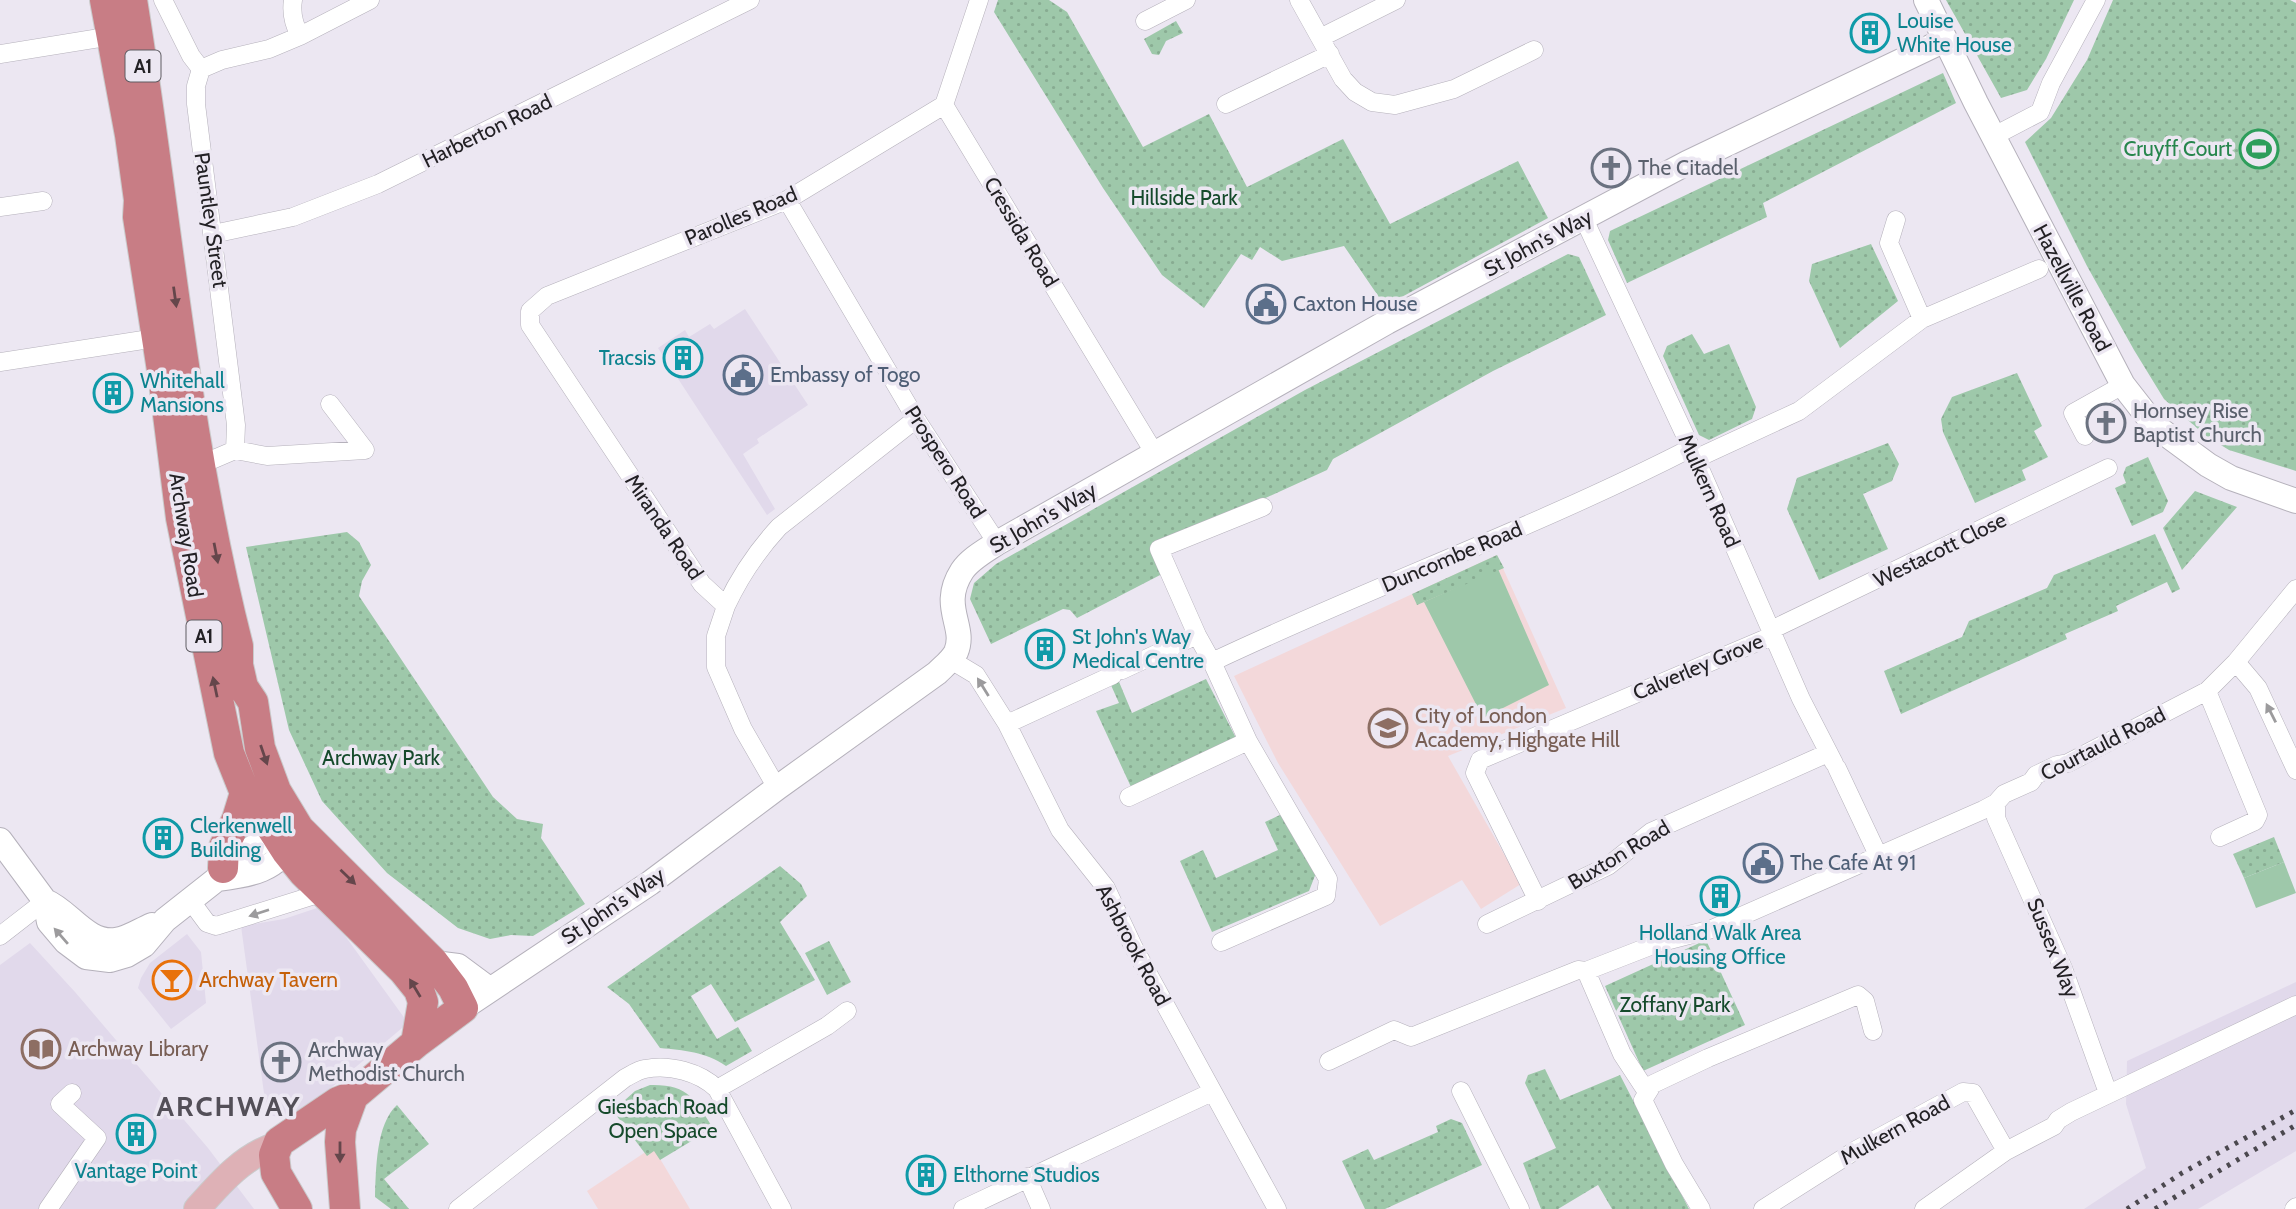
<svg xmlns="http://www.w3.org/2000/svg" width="2296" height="1209" viewBox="0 0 2296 1209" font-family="Cabin,sans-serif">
<defs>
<pattern id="park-dots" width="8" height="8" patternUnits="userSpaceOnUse" patternTransform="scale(1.75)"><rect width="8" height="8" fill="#9ec8aa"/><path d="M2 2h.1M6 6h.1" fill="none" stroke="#88ac92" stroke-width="1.8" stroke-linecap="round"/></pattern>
</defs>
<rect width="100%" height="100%" fill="#ece7f2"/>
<path fill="#e1d9eb" d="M 745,309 L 808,405 L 757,439 L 759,443 L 743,454 L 775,509 L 767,515 L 658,348 L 685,330 L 689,337 L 710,324 L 714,329 Z
M 317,908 L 325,908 L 408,1023 L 294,1119 L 267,1115 L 241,926 L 284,919 Z
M 187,934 L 201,952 L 206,1003 L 171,1029 L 138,988 L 141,978 L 150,963 Z
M 30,943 L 75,992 L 208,1148 L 254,1209 L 0,1209 L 0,965 Z
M 2296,982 L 2296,1151 L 2198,1209 L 2084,1209 L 2146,1168 L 2126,1104 L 2127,1061 Z"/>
<path fill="#f3d8da" d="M 1497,555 L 1566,708 L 1448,756 L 1521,884 L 1481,909 L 1462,880 L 1380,926 L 1278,763 L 1234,676 Z
M 653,1147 L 690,1209 L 598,1209 L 587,1191 Z"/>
<path fill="#9ec8aa" d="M 1498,569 L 1549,685 L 1483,718 L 1424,602 Z
M 2284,862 L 2296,893 L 2256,908 L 2244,878 Z"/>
<path fill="url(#park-dots)" d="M 998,0 L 1049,0 L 1067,12 L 1143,147 L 1209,114 L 1247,187 L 1343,139 L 1390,224 L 1518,161 L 1548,218 L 1385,306 L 1344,246 L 1282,261 L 1260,247 L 1252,260 L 1241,254 L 1204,308 L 1162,275 L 1103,188 L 994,12 Z
M 1946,0 L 2074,0 L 2046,59 L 2027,90 L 2001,98 Z
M 2113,0 L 2290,0 L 2296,3 L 2296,471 L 2229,450 L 2206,436 L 2164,399 L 2134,350 L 2087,266 L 2025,142 L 2051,118 L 2087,60 Z
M 1176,21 L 1183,33 L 1166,41 L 1159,55 L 1152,54 L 1144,39 Z
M 1943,73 L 1956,103 L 1763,203 L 1767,217 L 1627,283 L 1608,240 L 1610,231 Z
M 1871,244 L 1898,301 L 1840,348 L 1809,281 L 1812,264 Z
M 1568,254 L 1579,257 L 1606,315 L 1493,371 L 1333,459 L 1327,470 L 1154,549 L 1164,573 L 1077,618 L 1070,610 L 1063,609 L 991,644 L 970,599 L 974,583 L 996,564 L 1305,390 Z
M 1692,334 L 1704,354 L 1729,344 L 1756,407 L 1752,419 L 1709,440 L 1699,435 L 1663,356 L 1667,346 Z
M 2017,373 L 2042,426 L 2034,431 L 2048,457 L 2022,470 L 2026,480 L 1975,503 L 1943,432 L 1941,419 L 1952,397 Z
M 1888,443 L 1899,464 L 1892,481 L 1863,494 L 1888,549 L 1819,580 L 1787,509 L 1797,478 Z
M 2148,457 L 2168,501 L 2163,512 L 2132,526 L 2115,488 L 2126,483 L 2123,475 L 2126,467 Z
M 2195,491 L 2237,507 L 2182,570 L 2163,528 Z
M 347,532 L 359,542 L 371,565 L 362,581 L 359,596 L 493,797 L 517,819 L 543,824 L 541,838 L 585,904 L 533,936 L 511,935 L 490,939 L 458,928 L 387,873 L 322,801 L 289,730 L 246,547 Z
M 2155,534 L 2180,589 L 2172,593 L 2167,582 L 2116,606 L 2118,611 L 2065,634 L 2067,639 L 1901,714 L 1884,671 L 1962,637 L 1969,621 L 2047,588 L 2054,575 Z
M 1497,555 L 1504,568 L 1417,605 L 1412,594 Z
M 1117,677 L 1132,713 L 1206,679 L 1238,742 L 1131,787 L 1096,711 L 1119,703 L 1110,683 Z
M 1284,813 L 1316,873 L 1309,891 L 1212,932 L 1180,861 L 1203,850 L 1216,878 L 1278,850 L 1265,822 Z
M 2274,837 L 2284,862 L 2244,878 L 2233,854 Z
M 780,866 L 801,884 L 807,896 L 780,922 L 815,980 L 735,1022 L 711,984 L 691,996 L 717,1039 L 738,1027 L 752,1051 L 726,1066 C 706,1052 683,1050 660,1048 L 629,1004 L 607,987 Z
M 1706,940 L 1745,1025 L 1643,1071 L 1605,986 Z
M 829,941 L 851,982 L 827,995 L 805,953 Z
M 1545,1069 L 1560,1100 L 1620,1075 L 1689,1209 L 1612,1209 L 1598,1185 L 1558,1209 L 1541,1209 L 1523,1163 L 1556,1148 L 1525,1083 L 1528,1075 Z
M 650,1085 C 688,1084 695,1099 713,1128 L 660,1160 L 654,1151 L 647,1156 L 613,1111 L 635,1091 Z
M 397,1105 L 429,1144 L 384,1179 L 409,1209 L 391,1209 L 375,1197 C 376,1169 376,1124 397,1105 Z
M 1451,1119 L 1462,1123 L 1482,1165 L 1385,1209 L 1365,1209 L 1342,1161 L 1368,1149 L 1374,1160 L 1438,1132 L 1436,1126 Z"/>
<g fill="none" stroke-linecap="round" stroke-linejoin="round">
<defs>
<path id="street" d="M 163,0 L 191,56 L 201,69 L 196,86 L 196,104 L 236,425 L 235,450
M 979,0 L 944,105 L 1155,454
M 1299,0 L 1343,79 L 1355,92 L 1372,102 L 1395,105 L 1454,89 L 1534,50
M 1145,21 L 1186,0
M 300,36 L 370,0
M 1322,37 L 1396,0
M 0,54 L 112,36
M 201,69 L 222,60 L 269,49 L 300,36 C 294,25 291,12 293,0
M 1226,104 L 1330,54
M 1994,136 L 2040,112 L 2051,83 L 2096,0
M 787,200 L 916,419 L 997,543
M 0,207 L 43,201
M 1584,219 L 1691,448 L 1801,699 L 1834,763
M 1896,220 L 1889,243 L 1922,319
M 213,234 L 293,217 L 378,184 L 750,0
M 0,362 L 156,338
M 2085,436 L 2073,413 L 2123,385
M 1695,459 L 1799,411 L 1922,319 L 2039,269
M 200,460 L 214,459 L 235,450 L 267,456 L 365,450 L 330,404
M 726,606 C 740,576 757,551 779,527 L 916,419
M 1771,630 L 2108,468
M 951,660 L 976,675 L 1007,724 L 1060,830 L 1106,888 L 1133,946 L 1277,1209
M 1212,662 C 1370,587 1535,528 1691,448
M 2236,662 L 2258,688 L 2296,770
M 1122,670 L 1197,635
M 2207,691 L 2258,815 L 2255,821 L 2220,837
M 1007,724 L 1113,675
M 1837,768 L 1878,855
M 777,788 L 743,729 L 716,667 L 716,636 L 726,606 L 702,584 L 530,325 L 530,311 L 547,296 L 787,200 L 944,105
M 1129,797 L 1248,741
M 1996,803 L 1996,818 L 2063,968 L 2108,1093
M 190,900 L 207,923 L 216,926 L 315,895 L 323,890
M 1538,901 L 1475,773 L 1480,760 L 1774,635
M 1487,924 L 1608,866 L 1651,832 L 1828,753
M 0,936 L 45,901
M 1221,942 L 1326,896 L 1328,879 L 1248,741 L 1212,662 L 1197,635 L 1159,549 L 1263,507
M 1586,971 L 1622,1054 L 1647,1092
M 1329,1061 L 1394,1030 L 1411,1037 L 1578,970 L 1586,971 L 1658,943 L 1712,929 L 1983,810 L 1996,803 L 2004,794 L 2031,782 L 2036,775 L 2057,765 L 2068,763 L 2207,691 L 2236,662 L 2296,589
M 717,1089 L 827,1026 L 847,1011
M 1461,1091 L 1520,1209
M 1027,1177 L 1041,1209
M 48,1209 L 97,1138 L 60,1104 L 72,1093
M 458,1209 L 625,1078 C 631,1075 638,1070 645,1069 C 669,1064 700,1072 717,1089 L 782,1209
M 963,1209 L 1212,1092
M 1701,1209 L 1674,1164 L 1643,1100 L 1653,1084 L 1708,1058 L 1858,995 L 1865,1001 L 1873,1031
M 1763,1209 L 1856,1150 L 1963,1092 L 1973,1093 L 2006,1151
M 1924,1209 L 2006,1151 L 2054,1126 L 2058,1120 L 2071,1112 L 2296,1005
M 2294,1209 L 2296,1207"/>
<path id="secondary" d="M 1926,0 L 1976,103 L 2123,385 L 2155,426 L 2208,465 L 2231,478 L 2296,501
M 0,840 L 45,901 L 49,922 L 66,942 L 86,957 L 110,960 L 127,955 L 144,945 L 165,920 L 217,879 L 223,868 L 274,833 L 292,830
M 217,879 C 250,875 278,871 294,838
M 45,901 C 70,911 86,944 116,940 C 129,938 140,930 152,925
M 434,963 L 458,966 L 489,989
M 463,1008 L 650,883 L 777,788 L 937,673 C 944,666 952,660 956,652 C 967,626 939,607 962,571 C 970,559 985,551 997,543 L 1387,322 L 1687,163 L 1945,40"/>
<path id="primary" d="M 197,1209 C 220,1183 243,1156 277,1145"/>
<path id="highway" d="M 105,0 L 130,135 L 139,200 L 138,217 L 164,383 L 181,518 L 229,753 L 245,793 L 257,805 L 287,852 L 303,872 L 403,970 L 419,990 L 423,1002 L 416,1043
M 132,0 C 167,215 184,434 238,646 L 238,665 L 243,687 L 253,702 L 260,748 L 276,791 L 299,829 L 434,963 L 453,988 L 463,1008 L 416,1043 L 353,1096 L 338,1102 L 279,1142 L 274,1155 L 276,1173 L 297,1209
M 223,868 L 224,847 L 237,819 L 245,793
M 345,1209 L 340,1142 L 341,1129 L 353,1096"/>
</defs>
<use href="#street" stroke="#b5b1bb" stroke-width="19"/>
<use href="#secondary" stroke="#b5b1bb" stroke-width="26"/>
<use href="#primary" stroke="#cacacb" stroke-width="28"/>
<use href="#highway" stroke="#cacacb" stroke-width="32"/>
<use href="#street" stroke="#fff" stroke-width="18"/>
<use href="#secondary" stroke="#fff" stroke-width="24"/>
<use href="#primary" stroke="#deb1b6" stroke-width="26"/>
<use href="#highway" stroke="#c87d85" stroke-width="30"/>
<path stroke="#4b484e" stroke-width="5" stroke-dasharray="3.5 7" stroke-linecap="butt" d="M 2127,1209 L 2182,1173 L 2296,1110
M 2155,1209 L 2296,1125"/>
</g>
<defs><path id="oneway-solid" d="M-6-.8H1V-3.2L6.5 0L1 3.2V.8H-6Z" transform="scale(1.75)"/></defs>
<g fill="#65464b">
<use href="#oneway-solid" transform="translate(175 297) rotate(82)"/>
<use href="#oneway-solid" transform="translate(216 553) rotate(79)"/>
<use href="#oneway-solid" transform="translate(215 687) rotate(-102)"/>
<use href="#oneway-solid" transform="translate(264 755) rotate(71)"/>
<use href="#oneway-solid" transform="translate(348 877) rotate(44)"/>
<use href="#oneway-solid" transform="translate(415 988) rotate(-121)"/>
<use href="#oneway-solid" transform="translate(340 1152) rotate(90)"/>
</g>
<g fill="#9c9b9d">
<use href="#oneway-solid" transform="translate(983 687) rotate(-122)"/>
<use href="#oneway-solid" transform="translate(2271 713) rotate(-117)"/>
<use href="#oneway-solid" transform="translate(259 913) rotate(162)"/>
<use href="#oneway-solid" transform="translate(61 936) rotate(-131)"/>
</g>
<defs>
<symbol id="building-ring" viewBox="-11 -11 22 22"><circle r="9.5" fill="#ece7f2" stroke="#0f9aa8" stroke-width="1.5"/><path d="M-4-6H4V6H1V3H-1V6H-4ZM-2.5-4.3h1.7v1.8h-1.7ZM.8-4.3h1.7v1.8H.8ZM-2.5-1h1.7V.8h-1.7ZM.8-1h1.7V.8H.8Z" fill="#0f9aa8"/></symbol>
<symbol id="stadium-ring" viewBox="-11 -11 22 22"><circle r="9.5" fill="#ece7f2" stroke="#2e9e5b" stroke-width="1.5"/><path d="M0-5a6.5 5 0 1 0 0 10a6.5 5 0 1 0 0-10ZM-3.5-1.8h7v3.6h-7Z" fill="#2e9e5b"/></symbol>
<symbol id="church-ring" viewBox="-11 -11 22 22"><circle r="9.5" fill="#ece7f2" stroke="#6b7280" stroke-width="1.5"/><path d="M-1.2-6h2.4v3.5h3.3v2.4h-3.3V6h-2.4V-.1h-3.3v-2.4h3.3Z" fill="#6b7280"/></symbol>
<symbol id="civic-ring" viewBox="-11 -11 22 22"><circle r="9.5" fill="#ece7f2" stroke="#5c6f8a" stroke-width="1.5"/><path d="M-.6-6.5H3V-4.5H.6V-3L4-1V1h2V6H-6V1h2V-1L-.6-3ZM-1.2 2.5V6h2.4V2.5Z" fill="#5c6f8a"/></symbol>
<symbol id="school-ring" viewBox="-11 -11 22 22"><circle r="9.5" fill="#ece7f2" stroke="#8d6e63" stroke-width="1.5"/><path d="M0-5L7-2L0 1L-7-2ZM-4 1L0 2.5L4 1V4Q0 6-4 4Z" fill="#8d6e63"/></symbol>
<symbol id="bar-ring" viewBox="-11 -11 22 22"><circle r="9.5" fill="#ece7f2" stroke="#e8710a" stroke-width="1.5"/><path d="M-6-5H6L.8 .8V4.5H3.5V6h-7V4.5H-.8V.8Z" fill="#e8710a"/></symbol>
<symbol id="library-ring" viewBox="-11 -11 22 22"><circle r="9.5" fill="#ece7f2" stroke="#8d6e63" stroke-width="1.5"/><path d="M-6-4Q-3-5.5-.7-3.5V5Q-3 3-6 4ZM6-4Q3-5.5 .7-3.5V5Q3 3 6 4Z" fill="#8d6e63"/></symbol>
</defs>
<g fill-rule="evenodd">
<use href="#building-ring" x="1848" y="11" width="44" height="44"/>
<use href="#stadium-ring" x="2237" y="127" width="44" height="44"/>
<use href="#church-ring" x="1589" y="146" width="44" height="44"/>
<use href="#civic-ring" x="1244" y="282" width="44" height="44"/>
<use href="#building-ring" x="661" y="336" width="44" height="44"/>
<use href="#civic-ring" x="721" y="353" width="44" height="44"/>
<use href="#building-ring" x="91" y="371" width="44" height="44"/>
<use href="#church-ring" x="2084" y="401" width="44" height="44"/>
<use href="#building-ring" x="1023" y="627" width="44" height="44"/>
<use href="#school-ring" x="1366" y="706" width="44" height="44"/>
<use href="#building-ring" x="141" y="816" width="44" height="44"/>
<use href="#civic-ring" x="1741" y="841" width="44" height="44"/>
<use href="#building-ring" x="1698" y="874" width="44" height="44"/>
<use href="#bar-ring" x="150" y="958" width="44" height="44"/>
<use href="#library-ring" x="19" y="1027" width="44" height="44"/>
<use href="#church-ring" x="259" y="1040" width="44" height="44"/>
<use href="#building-ring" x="114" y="1112" width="44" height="44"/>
<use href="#building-ring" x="904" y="1153" width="44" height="44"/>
</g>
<g text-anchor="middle" stroke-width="7" stroke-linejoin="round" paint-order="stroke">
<g fill="#ece7f2" stroke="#5f5c62" stroke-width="2">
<rect x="125.5" y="50.5" width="35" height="31" rx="5"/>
<rect x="186.5" y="620.5" width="35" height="31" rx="5"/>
</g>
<g font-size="19" font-weight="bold" fill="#232125">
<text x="143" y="73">A1</text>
<text x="204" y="643">A1</text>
</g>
<g font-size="21" fill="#0d838f" stroke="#ece7f2" text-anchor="start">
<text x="1897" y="28">Louise<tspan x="1897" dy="24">White House</tspan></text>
<text x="656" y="365" text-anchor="end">Tracsis</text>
<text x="140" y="388">Whitehall<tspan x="140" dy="24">Mansions</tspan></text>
<text x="1072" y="644">St John's Way<tspan x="1072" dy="24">Medical Centre</tspan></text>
<text x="190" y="833">Clerkenwell<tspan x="190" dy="24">Building</tspan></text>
<text x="1720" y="940" text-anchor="middle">Holland Walk Area<tspan x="1720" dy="24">Housing Office</tspan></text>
<text x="136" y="1178" text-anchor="middle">Vantage Point</text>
<text x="953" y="1182">Elthorne Studios</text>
</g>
<g font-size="21" fill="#232125" stroke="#ece7f2">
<text transform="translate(487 131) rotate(-26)" y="7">Harberton Road</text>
<text transform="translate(741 216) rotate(-23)" y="7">Parolles Road</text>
<text transform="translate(211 220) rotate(82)" y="7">Pauntley Street</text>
<text transform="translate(1021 232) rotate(59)" y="7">Cressida Road</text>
<text transform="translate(1538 243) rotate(-28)" y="7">St John's Way</text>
<text transform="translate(2072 288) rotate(62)" y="7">Hazellville Road</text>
<text transform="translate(945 462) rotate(57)" y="7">Prospero Road</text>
<text transform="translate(1709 491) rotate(66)" y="7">Mulkern Road</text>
<text transform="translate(1043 518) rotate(-30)" y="7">St John's Way</text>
<text transform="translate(664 527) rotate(56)" y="7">Miranda Road</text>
<text transform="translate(186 535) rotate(81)" y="7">Archway Road</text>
<text transform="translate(1940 550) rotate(-26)" y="7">Westacott Close</text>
<text transform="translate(1452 557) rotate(-23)" y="7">Duncombe Road</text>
<text transform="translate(1698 667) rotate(-23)" y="7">Calverley Grove</text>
<text transform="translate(2103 744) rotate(-27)" y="7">Courtauld Road</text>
<text transform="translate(1619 855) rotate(-31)" y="7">Buxton Road</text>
<text transform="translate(613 906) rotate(-34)" y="7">St John's Way</text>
<text transform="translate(1133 945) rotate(62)" y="7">Ashbrook Road</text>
<text transform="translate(2053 948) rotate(68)" y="7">Sussex Way</text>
<text transform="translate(1895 1130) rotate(-29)" y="7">Mulkern Road</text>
</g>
<g font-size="21" fill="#27864d" stroke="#ece7f2" text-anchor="end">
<text x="2232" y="156">Cruyff Court</text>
</g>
<g font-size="21" fill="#5b616d" stroke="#ece7f2" text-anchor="start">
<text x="1638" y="175">The Citadel</text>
<text x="2133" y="418">Hornsey Rise<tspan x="2133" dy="24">Baptist Church</tspan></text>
<text x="308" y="1057">Archway<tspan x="308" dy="24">Methodist Church</tspan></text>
</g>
<g font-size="21" fill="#154a2b" stroke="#ece7f2">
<text x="1184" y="205">Hillside Park</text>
<text x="381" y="765">Archway Park</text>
<text x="1675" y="1012">Zoffany Park</text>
<text x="663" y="1114">Giesbach Road<tspan x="663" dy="24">Open Space</tspan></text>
</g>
<g font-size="21" fill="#4e5e75" stroke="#ece7f2" text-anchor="start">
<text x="1293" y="311">Caxton House</text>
<text x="770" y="382">Embassy of Togo</text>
<text x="1790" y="870">The Cafe At 91</text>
</g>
<g font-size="21" fill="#785e54" stroke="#ece7f2" text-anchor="start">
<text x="1415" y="723">City of London<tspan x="1415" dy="24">Academy, Highgate Hill</tspan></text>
<text x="68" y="1056">Archway Library</text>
</g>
<g font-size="21" fill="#c56008" stroke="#ece7f2" text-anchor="start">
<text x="199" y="987">Archway Tavern</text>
</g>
<g font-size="28" font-weight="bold" letter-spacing="2" fill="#534f58" stroke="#ece7f2">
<text x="229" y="1116">ARCHWAY</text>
</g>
</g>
</svg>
